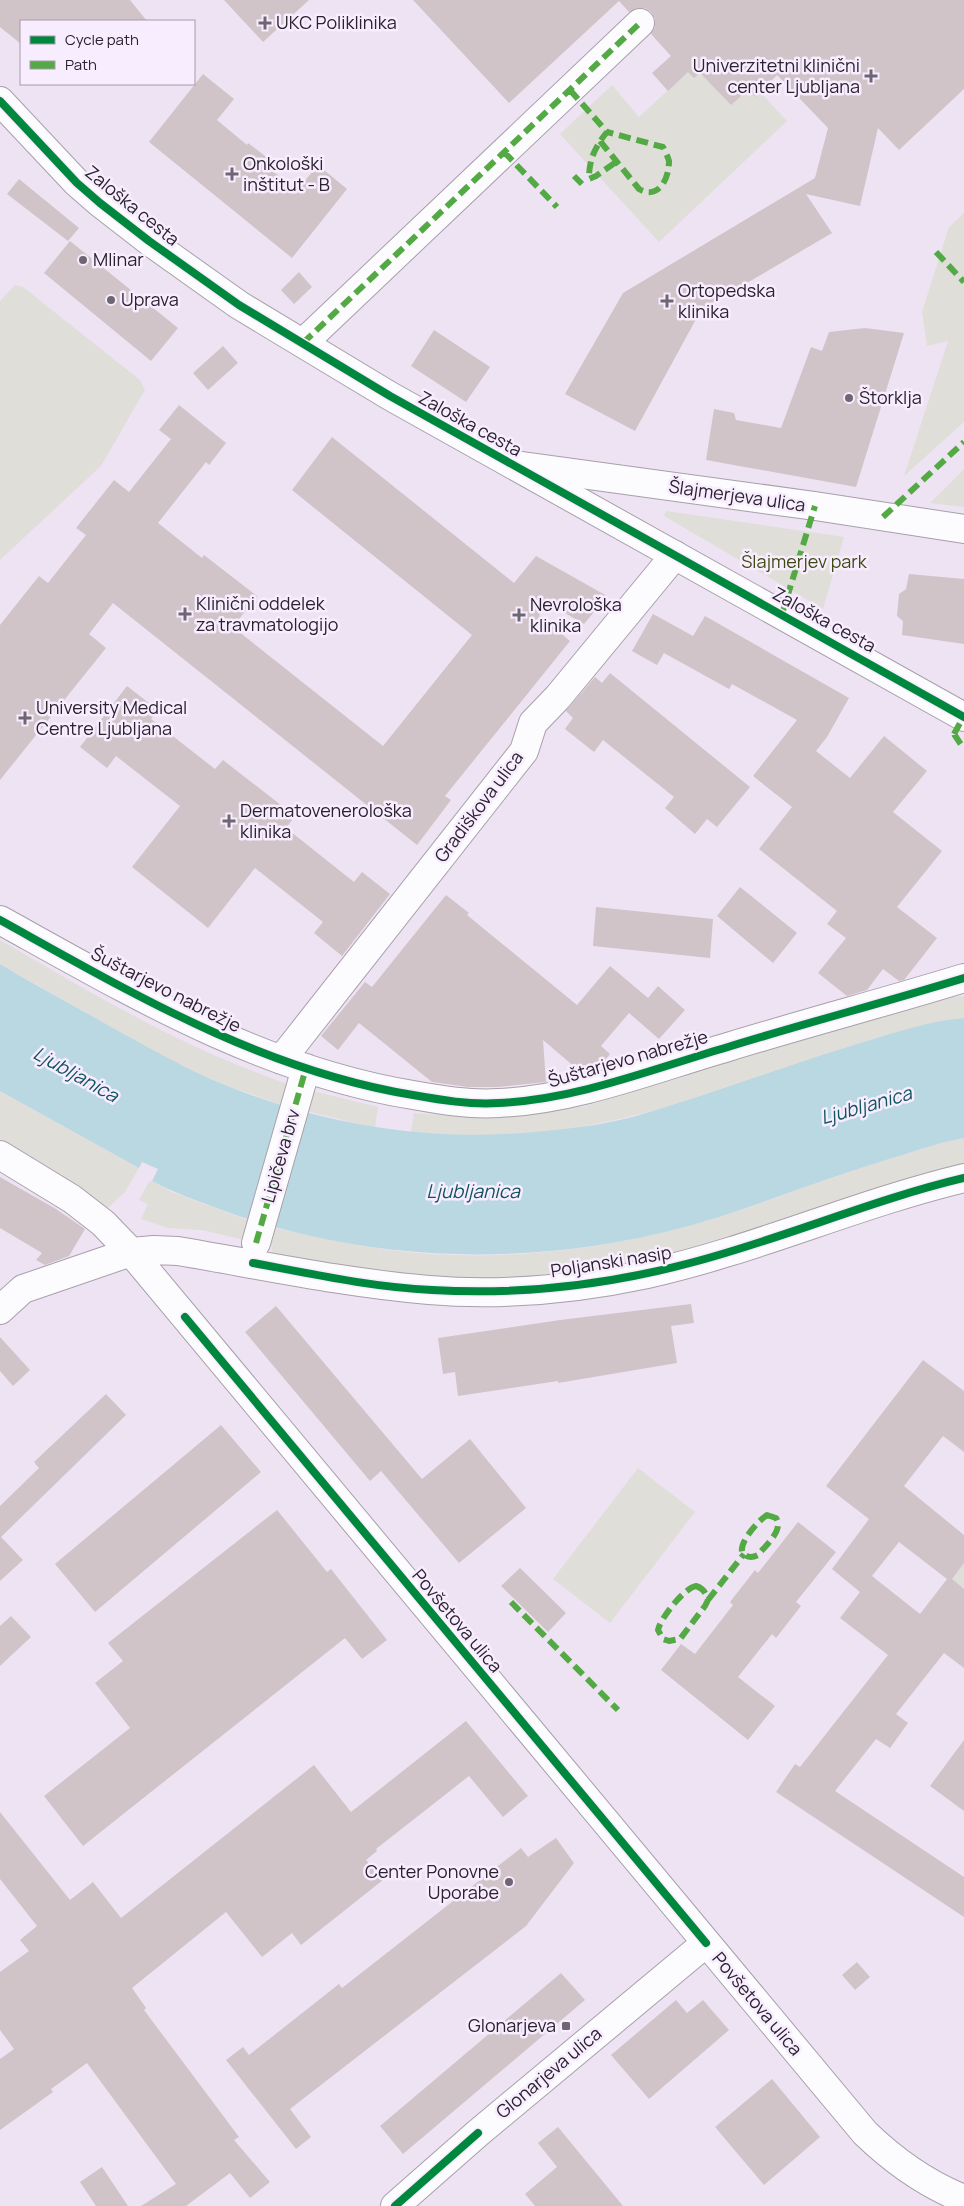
<svg xmlns="http://www.w3.org/2000/svg" width="964" height="2206" viewBox="0 0 964 2206" font-family="Manrope,sans-serif">
<rect width="100%" height="100%" fill="#eee3f3"/>
<path fill="#dfded9" d="M 688,72 L 700,73 L 731,105 L 748,90 L 754,97 L 760,92 L 787,121 L 659,242 L 560,134 L 612,85 L 639,117 Z
M 964,213 L 964,422 L 904,476 L 948,341 L 927,346 L 922,312 L 949,227 Z
M 15,285 L 23,287 L 140,380 L 145,390 L 101,466 L 0,560 L 0,301 Z
M 964,469 L 964,507 L 930,503 Z
M 666,511 L 844,537 L 823,609 L 664,516 Z
M 0,940 C 57,973 114,1007 173,1036 C 213,1056 254,1072 296,1087 L 288,1107 L 225,1085 L 165,1058 L 0,964 Z
M 964,996 L 964,1018 C 936,1020 910,1029 883,1036 C 824,1053 768,1075 710,1094 C 615,1124 511,1147 411,1132 L 414,1113 L 466,1117 L 517,1116 L 586,1106 L 828,1030 L 942,998 Z
M 304,1089 L 378,1107 L 375,1128 L 299,1109 Z
M 0,1091 L 139,1168 L 125,1192 L 108,1208 L 64,1177 L 0,1139 Z
M 964,1138 L 964,1164 C 818,1206 681,1268 526,1277 C 491,1280 453,1280 417,1277 C 368,1273 319,1262 271,1255 L 272,1247 L 261,1244 L 267,1226 C 327,1240 388,1253 450,1255 C 539,1258 634,1244 719,1217 C 779,1198 838,1174 898,1156 C 920,1149 942,1142 964,1138 Z
M 152,1181 L 172,1192 L 256,1223 L 252,1242 L 202,1230 L 168,1228 L 141,1219 L 148,1204 L 139,1200 L 149,1182 Z
M 638,1468 L 695,1512 L 610,1623 L 553,1579 Z
M 964,1563 L 964,1589 L 953,1581 L 950,1581 Z"/>
<path fill="#bad8e2" d="M 0,964 C 40,988 80,1009 120,1032 C 155,1051 188,1070 225,1085 C 327,1126 436,1143 545,1131 C 576,1128 607,1124 636,1116 C 712,1094 785,1066 860,1043 C 894,1033 928,1021 964,1018 L 964,1138 C 942,1142 921,1149 899,1156 C 838,1174 780,1197 719,1217 C 558,1268 381,1268 222,1210 C 198,1201 174,1193 152,1181 L 158,1169 L 142,1162 L 139,1168 L 0,1091 Z"/>
<path fill="#d0c4c8" fill-rule="evenodd" d="M 0,0 L 130,0 L 147,21 L 21,21 L 21,44 L 0,27 Z
M 224,0 L 309,0 L 263,42 Z
M 413,0 L 964,0 L 964,89 L 899,150 L 878,128 L 860,206 L 806,194 L 832,233 L 701,310 L 635,431 L 565,394 L 623,293 L 815,178 L 828,128 L 777,75 L 755,97 L 748,90 L 731,105 L 700,73 L 694,78 L 688,72 L 668,91 L 652,73 L 671,56 L 651,34 L 655,27 L 655,19 L 651,12 L 645,8 L 637,8 L 629,12 L 619,1 L 509,103 Z
M 203,74 L 234,99 L 217,120 L 247,145 L 248,143 L 269,159 L 265,165 L 297,190 L 318,165 L 347,189 L 292,258 L 149,142 Z
M 19,179 L 79,228 L 68,241 L 7,194 Z
M 70,241 L 178,328 L 151,361 L 44,273 Z
M 299,272 L 312,287 L 294,304 L 281,290 Z
M 865,328 L 904,333 L 856,487 L 706,460 L 714,409 L 734,413 L 736,420 L 781,428 L 811,347 L 822,351 L 829,332 Z
M 434,330 L 490,367 L 466,402 L 411,366 Z
M 223,346 L 238,363 L 208,390 L 193,373 Z
M 179,405 L 226,443 L 209,465 L 206,462 L 158,523 L 202,558 L 204,555 L 257,596 L 233,627 L 383,746 L 472,635 L 292,490 L 332,437 L 514,583 L 536,556 L 607,596 L 584,624 L 548,603 L 539,615 L 570,641 L 445,796 L 451,800 L 417,845 L 113,603 L 89,634 L 106,648 L 0,780 L 0,625 L 39,576 L 48,583 L 86,535 L 76,528 L 114,480 L 129,492 L 171,439 L 159,430 Z
M 909,574 L 964,579 L 964,644 L 902,635 L 903,621 L 897,616 L 899,594 L 906,589 Z
M 653,614 L 693,636 L 705,616 L 849,698 L 827,737 L 816,751 L 850,778 L 884,736 L 927,771 L 893,812 L 942,851 L 897,907 L 937,938 L 904,980 L 899,981 L 883,969 L 867,990 L 847,996 L 818,973 L 846,938 L 827,924 L 837,911 L 759,849 L 792,807 L 753,776 L 797,720 L 732,684 L 729,689 L 664,653 L 657,665 L 632,651 Z
M 610,673 L 750,787 L 717,827 L 707,819 L 695,834 L 665,808 L 674,797 L 603,740 L 594,752 L 565,729 L 573,718 L 566,711 L 595,677 L 602,683 Z
M 127,686 L 158,710 L 151,719 L 215,769 L 223,760 L 295,816 L 286,828 L 354,882 L 362,872 L 390,894 L 342,956 L 314,933 L 323,922 L 255,868 L 208,928 L 132,867 L 180,806 L 116,756 L 107,768 L 80,747 Z
M 740,887 L 797,933 L 773,963 L 717,916 Z
M 446,895 L 469,913 L 467,915 L 577,1005 L 610,966 L 648,998 L 658,986 L 685,1010 L 659,1039 L 629,1013 L 601,1046 L 610,1054 L 597,1070 L 583,1074 L 543,1040 L 546,1082 L 498,1087 L 468,1087 L 432,1082 L 359,1023 L 338,1050 L 321,1036 L 365,982 L 372,987 Z
M 596,907 L 713,919 L 710,958 L 593,946 Z
M 0,1177 L 56,1209 L 85,1229 L 69,1256 L 45,1265 L 36,1260 L 42,1253 L 0,1228 Z
M 691,1304 L 694,1323 L 671,1326 L 677,1363 L 558,1383 L 558,1381 L 458,1396 L 455,1372 L 443,1374 L 438,1338 L 560,1320 Z
M 276,1306 L 422,1479 L 470,1439 L 526,1508 L 459,1563 L 381,1471 L 370,1481 L 245,1332 Z
M 0,1337 L 30,1370 L 13,1386 L 0,1371 Z
M 923,1360 L 964,1391 L 964,1452 L 943,1436 L 904,1486 L 964,1535 L 964,1563 L 952,1579 L 964,1589 L 964,1668 L 944,1653 L 896,1714 L 908,1723 L 890,1748 L 876,1739 L 835,1791 L 964,1877 L 964,1917 L 776,1792 L 795,1764 L 800,1767 L 888,1655 L 840,1618 L 860,1592 L 832,1569 L 869,1519 L 826,1486 ZM 899,1542 L 947,1579 L 920,1614 L 872,1576 Z
M 106,1394 L 126,1415 L 1,1537 L 23,1560 L 0,1581 L 0,1506 L 39,1468 L 34,1462 Z
M 221,1425 L 261,1472 L 95,1612 L 55,1564 Z
M 277,1510 L 327,1572 L 331,1569 L 387,1640 L 362,1659 L 345,1638 L 83,1846 L 44,1796 L 130,1728 L 95,1683 L 123,1661 L 108,1643 Z
M 798,1522 L 836,1552 L 796,1602 L 801,1606 L 776,1638 L 772,1634 L 738,1677 L 775,1706 L 748,1740 L 661,1670 L 681,1644 L 695,1654 L 733,1605 L 730,1602 L 755,1570 L 758,1573 Z
M 520,1568 L 566,1613 L 548,1632 L 501,1586 Z
M 11,1616 L 31,1637 L 0,1666 L 0,1626 Z
M 466,1721 L 528,1796 L 517,1805 L 503,1817 L 469,1776 L 376,1849 L 377,1851 L 366,1860 L 383,1880 L 301,1945 L 292,1933 L 262,1957 L 226,1912 L 132,1988 L 146,2008 L 144,2010 L 239,2137 L 234,2140 L 270,2182 L 250,2198 L 230,2173 L 186,2206 L 141,2206 L 176,2184 L 87,2063 L 51,2089 L 53,2092 L 0,2130 L 0,2059 L 14,2049 L 0,2030 L 0,1972 L 29,1951 L 20,1940 L 37,1926 L 0,1879 L 0,1812 L 70,1900 L 93,1882 L 121,1918 L 314,1765 L 351,1812 Z
M 964,1740 L 964,1811 L 930,1786 Z
M 556,1838 L 574,1863 L 526,1926 L 290,2109 L 311,2137 L 296,2149 L 226,2060 L 243,2047 L 249,2055 L 339,1984 L 342,1988 L 521,1848 L 528,1857 Z
M 857,1962 L 870,1977 L 855,1990 L 842,1975 Z
M 561,1973 L 585,2000 L 403,2154 L 380,2126 Z
M 676,2000 L 687,2013 L 703,2000 L 729,2030 L 649,2099 L 611,2055 Z
M 772,2079 L 820,2137 L 764,2185 L 715,2127 Z
M 558,2127 L 623,2206 L 535,2206 L 525,2194 L 557,2167 L 538,2143 Z
M 102,2167 L 128,2206 L 96,2206 L 80,2182 Z"/>
<g fill="none" stroke-linecap="round" stroke-linejoin="round">
<defs>
<path id="minor" d="M 303,343 L 640,23
M 515,465 L 815,506 L 964,529
M 0,920 C 132,993 261,1070 413,1095 C 441,1100 470,1105 499,1103 C 579,1099 652,1069 728,1047 C 806,1023 886,1002 964,978
M 281,1060 L 524,751 L 533,723 L 558,697 L 675,555
M 0,1155 L 72,1199 L 103,1223 L 131,1252 L 865,2133 C 895,2162 926,2184 964,2199
M 256,1243 L 306,1068
M 0,1310 L 23,1289 L 131,1252 L 154,1250 L 178,1251 C 261,1265 345,1283 429,1290 C 501,1296 577,1289 647,1274 C 755,1250 856,1204 964,1178
M 395,2206 L 478,2133 L 706,1943"/>
<path id="major" d="M 0,101 L 77,183 L 100,203 L 149,241 L 239,305 L 390,396 L 964,717"/>
</defs>
<use href="#minor" stroke="#a89fac" stroke-width="30"/>
<use href="#major" stroke="#a89fac" stroke-width="30"/>
<use href="#minor" stroke="#fcfbfd" stroke-width="28"/>
<use href="#major" stroke="#fcfbfd" stroke-width="28"/>
<path stroke="#53aa44" stroke-width="6" stroke-dasharray="12 6" stroke-linecap="butt" d="M 570,90 L 607,132 C 595,147 589,159 589,179 L 596,176 L 616,162
M 600,141 L 639,189 C 658,200 669,180 669,161 C 668,157 665,151 663,147 L 607,132
M 504,152 L 557,207
M 574,176 L 582,184
M 936,252 L 964,282
M 303,343 L 640,23
M 883,517 L 964,442
M 782,614 L 815,506
M 954,734 L 964,716
M 954,734 L 964,749
M 256,1243 L 306,1068
M 767,1515 L 776,1518 C 784,1530 766,1545 758,1555 C 752,1558 747,1558 742,1552 C 740,1541 758,1521 767,1515 Z
M 696,1586 C 703,1588 706,1593 708,1600 L 705,1606 L 680,1639 L 669,1641 L 663,1639 L 658,1630 C 660,1619 684,1588 696,1586 Z
M 708,1600 L 744,1554
M 511,1602 L 618,1710"/>
<defs>
<path id="cycleway" d="M 0,101 L 77,183 L 100,203 L 149,241 L 239,305 L 390,396 L 964,717
M 0,920 C 132,993 261,1070 413,1095 C 441,1100 470,1105 499,1103 C 579,1099 652,1069 728,1047 C 806,1023 886,1002 964,978
M 253,1263 C 312,1274 371,1287 432,1290 C 518,1295 607,1285 690,1263 C 783,1239 871,1200 964,1178
M 185,1317 L 706,1943
M 395,2206 L 478,2133"/>
</defs>
<use href="#cycleway" stroke="#f8ecff" stroke-width="11"/>
<use href="#cycleway" stroke="#00873e" stroke-width="8"/>
</g>
<g fill="#6f6673" stroke="#f8ecff" stroke-width="2">
<path d="M262.5 15.5h5v5h5v5h-5v5h-5v-5h-5v-5h5z"/>
<path d="M868.5 68.5h5v5h5v5h-5v5h-5v-5h-5v-5h5z"/>
<path d="M229.5 166.5h5v5h5v5h-5v5h-5v-5h-5v-5h5z"/>
<circle cx="83" cy="260" r="5"/>
<circle cx="111" cy="300" r="5"/>
<path d="M664.5 293.5h5v5h5v5h-5v5h-5v-5h-5v-5h5z"/>
<circle cx="849" cy="398" r="5"/>
<path d="M182.5 606.5h5v5h5v5h-5v5h-5v-5h-5v-5h5z"/>
<path d="M516.5 607.5h5v5h5v5h-5v5h-5v-5h-5v-5h5z"/>
<path d="M22.5 710.5h5v5h5v5h-5v5h-5v-5h-5v-5h5z"/>
<path d="M226.5 813.5h5v5h5v5h-5v5h-5v-5h-5v-5h5z"/>
<circle cx="509" cy="1882" r="5"/>
<rect x="561" y="2021" width="10" height="10" rx="2.5"/>
</g>
<g text-anchor="middle" stroke-width="5" stroke-linejoin="round" paint-order="stroke">
<g font-size="18" fill="#2a232e" stroke="#f8ecff" text-anchor="start">
<text x="276" y="29">UKC Poliklinika</text>
<text x="860" y="72" text-anchor="end">Univerzitetni klinični<tspan x="860" dy="21">center Ljubljana</tspan></text>
<text x="243" y="170">Onkološki<tspan x="243" dy="21">inštitut - B</tspan></text>
<text x="93" y="266">Mlinar</text>
<text x="678" y="297">Ortopedska<tspan x="678" dy="21">klinika</tspan></text>
<text x="121" y="306">Uprava</text>
<text x="859" y="404">Štorklja</text>
<text x="196" y="610">Klinični oddelek<tspan x="196" dy="21">za travmatologijo</tspan></text>
<text x="530" y="611">Nevrološka<tspan x="530" dy="21">klinika</tspan></text>
<text x="36" y="714">University Medical<tspan x="36" dy="21">Centre Ljubljana</tspan></text>
<text x="240" y="817">Dermatovenerološka<tspan x="240" dy="21">klinika</tspan></text>
<text x="499" y="1878" text-anchor="end">Center Ponovne<tspan x="499" dy="21">Uporabe</tspan></text>
<text x="556" y="2032" text-anchor="end">Glonarjeva</text>
</g>
<g font-size="18" fill="#2a232e" stroke="#f8ecff">
<text transform="translate(132 206) rotate(39)" y="6">Zaloška cesta</text>
<text transform="translate(470 424) rotate(29)" y="6">Zaloška cesta</text>
<text transform="translate(737 496) rotate(8)" y="6">Šlajmerjeva ulica</text>
<text transform="translate(824 620) rotate(29)" y="6">Zaloška cesta</text>
<text transform="translate(479 807) rotate(-53)" y="6">Gradiškova ulica</text>
<text transform="translate(166 990) rotate(27)" y="6">Šuštarjevo nabrežje</text>
<text transform="translate(628 1059) rotate(-16)" y="6">Šuštarjevo nabrežje</text>
<text transform="translate(281 1156) rotate(-74)" y="6">Lipičeva brv</text>
<text transform="translate(611 1262) rotate(-9)" y="6">Poljanski nasip</text>
<text transform="translate(457 1621) rotate(50)" y="6">Povšetova ulica</text>
<text transform="translate(757 2004) rotate(50)" y="6">Povšetova ulica</text>
<text transform="translate(549 2073) rotate(-40)" y="6">Glonarjeva ulica</text>
</g>
<g font-size="18" fill="#3d4b12" stroke="#f8ecff">
<text x="804" y="568">Šlajmerjev park</text>
</g>
<g font-size="19" font-style="italic" fill="#0f545c" stroke="#f8ecff">
<text transform="translate(76 1074) rotate(29)" y="7">Ljubljanica</text>
<text transform="translate(866 1105) rotate(-16)" y="7">Ljubljanica</text>
<text x="473" y="1198">Ljubljanica</text>
</g>
</g>
<rect x="20" y="20" width="175" height="65" fill="#f8ecff" stroke="#a69cab"/>
<rect x="30" y="36" width="25" height="8" fill="#00873e" stroke="#a69cab"/>
<text x="65" y="45" font-size="15" fill="#2a232e">Cycle path</text>
<rect x="30" y="61" width="25" height="8" fill="#53aa44" stroke="#a69cab"/>
<text x="65" y="70" font-size="15" fill="#2a232e">Path</text>
</svg>
